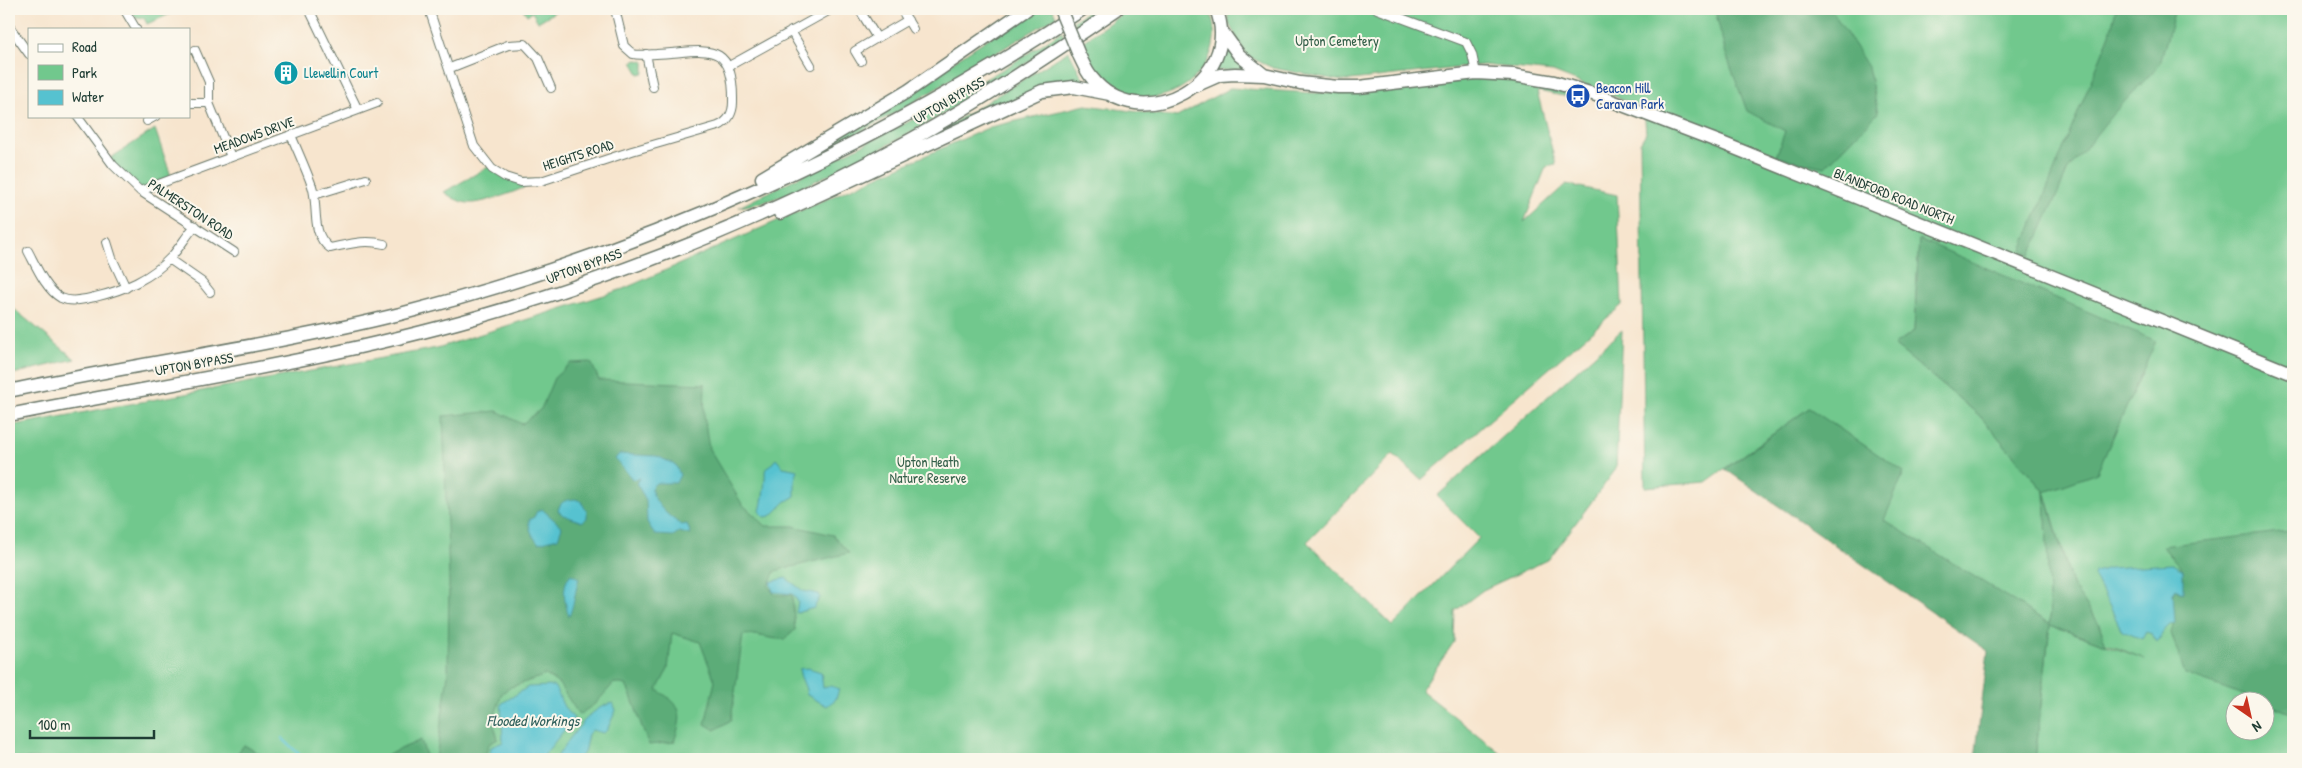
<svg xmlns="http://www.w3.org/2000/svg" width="2302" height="768" viewBox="0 0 2302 768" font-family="'Patrick Hand',sans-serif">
<rect width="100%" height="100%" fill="#fbf7ec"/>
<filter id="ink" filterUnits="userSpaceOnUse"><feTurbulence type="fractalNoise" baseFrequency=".02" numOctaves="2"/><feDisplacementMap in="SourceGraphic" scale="10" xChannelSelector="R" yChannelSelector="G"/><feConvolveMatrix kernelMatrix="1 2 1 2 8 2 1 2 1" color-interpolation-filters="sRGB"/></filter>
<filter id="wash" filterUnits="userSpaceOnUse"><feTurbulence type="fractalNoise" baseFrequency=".0096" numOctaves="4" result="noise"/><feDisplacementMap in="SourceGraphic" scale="20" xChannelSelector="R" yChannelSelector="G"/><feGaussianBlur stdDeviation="1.12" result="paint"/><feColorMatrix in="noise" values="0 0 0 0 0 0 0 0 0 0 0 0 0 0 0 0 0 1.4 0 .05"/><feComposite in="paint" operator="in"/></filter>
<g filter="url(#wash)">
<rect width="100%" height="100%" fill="#f7e5ce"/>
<path fill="#71c88d" stroke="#488260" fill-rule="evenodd" d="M 131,9 L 176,9 L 177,11 L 147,24 L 144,18 L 135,17 Z
M 523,9 L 555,9 L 556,11 L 538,22 L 532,12 L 527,15 Z
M 1033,9 L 1053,9 L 1056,17 L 899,111 L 813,157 L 812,154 Z
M 1091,9 L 1108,9 L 1078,30 L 1073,21 Z
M 1129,9 L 1209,9 C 1238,77 1140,132 1096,73 C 1090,64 1086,52 1082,42 Z
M 1227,9 L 2293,9 L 2293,759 L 2035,759 L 2050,625 L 1883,520 L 1809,408 L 1706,482 L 1645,487 L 1640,143 L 1646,133 L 1644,108 L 1553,72 L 1483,65 L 1342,81 L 1273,68 L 1247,56 L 1229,24 ZM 1919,239 L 2045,492 L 1979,415 L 1894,345 L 1914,331 ZM 2046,494 L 2072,585 L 2099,624 L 2105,643 L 2145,659 L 2050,625 ZM 2234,700 L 2264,700 L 2264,730 L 2234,730 Z
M 1062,31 L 1065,39 C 988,88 911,136 828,175 C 798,189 772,203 739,207 L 922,115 L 1010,65 Z
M 1224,45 L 1245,66 L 1244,69 L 1215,71 Z
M 1069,51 L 1084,81 L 1082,83 L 1065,81 L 1055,83 L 897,153 L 956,121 Z
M 637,60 L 644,61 L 644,73 L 639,74 L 632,62 Z
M 1474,76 L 1551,85 L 1571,94 L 1569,97 L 1537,91 L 1556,165 L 1546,167 L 1524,222 L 1566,184 L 1617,195 L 1622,305 L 1421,480 L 1393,454 L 1307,542 L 1393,626 L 1479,538 L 1437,496 L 1622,330 L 1616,469 L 1549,559 L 1483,590 L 1455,611 L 1454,642 L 1421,690 L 1508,759 L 9,759 L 9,426 L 437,348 L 623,289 L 990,127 L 1086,105 L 1177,117 L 1230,88 L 1314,93 L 1413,89 L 1412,82 Z
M 155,129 L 172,179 L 140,191 L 109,159 Z
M 490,166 L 505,177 L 538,181 C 521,190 492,201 473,203 C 462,204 452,198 444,192 Z
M 9,305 L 75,359 L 9,375 Z"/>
<path fill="#5cac78" stroke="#3e7456" d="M 1719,9 L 1831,9 L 1868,67 L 1878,113 L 1825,167 L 1776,157 L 1785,131 L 1747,111 L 1726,54 L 1716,14 Z
M 2116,9 L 2175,9 L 2160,64 L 2111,116 L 2068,170 L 2030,256 L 2022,250 L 2110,34 Z
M 1919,239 L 2156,341 L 2097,473 L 2045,492 L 2072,585 L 2099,624 L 2106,645 L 2050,625 L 2035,759 L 1975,759 L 1988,651 L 1725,469 L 1809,408 L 1904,472 L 1884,520 L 2050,624 L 2045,492 L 1979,415 L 1894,345 L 1914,331 Z
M 591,362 L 599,380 L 705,384 L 704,415 L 709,449 L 742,504 L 766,526 L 793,526 L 833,535 L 849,553 L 775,571 L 768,586 L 775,595 L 792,595 L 795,630 L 785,639 C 768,640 759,633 743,635 L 731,720 L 715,730 L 705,724 L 715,681 L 700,642 L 672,633 L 668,669 L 657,690 C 684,706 683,714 674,742 L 649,745 C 640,725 636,705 626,685 L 614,683 L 596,703 L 579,715 L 559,684 L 546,675 L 511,687 L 502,693 L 493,722 L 498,739 L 489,744 L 484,759 L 436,759 L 448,674 L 449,580 L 443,416 L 497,411 L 522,424 L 541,409 L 554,378 L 571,363 Z
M 2289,531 L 2293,533 L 2293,714 L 2265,703 L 2264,700 L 2257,700 L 2185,674 L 2171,633 C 2177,619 2169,600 2176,588 L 2182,593 L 2183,570 L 2162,546 Z
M 421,740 L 427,759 L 378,759 Z
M 244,745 L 269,759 L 233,759 Z"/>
<path fill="#56c2d0" stroke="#3a8082" d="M 619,454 L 657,456 L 676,465 L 680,475 L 676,483 L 656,483 L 651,488 C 655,505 668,516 682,525 L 687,524 L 691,535 L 679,532 L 673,536 L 655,535 L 647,522 L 646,500 L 636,483 L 639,478 L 633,480 L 615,459 Z
M 776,459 L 783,467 L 798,470 L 795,480 L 795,496 L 785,502 L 771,516 L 764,517 L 760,511 C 762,505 766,479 765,471 Z
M 575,499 L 581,501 L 587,512 L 587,518 L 582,522 L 563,515 L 558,511 C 560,501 565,500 575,499 Z
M 542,509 L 562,527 L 558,538 L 539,543 C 533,539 528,527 529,520 L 534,517 L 537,511 Z
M 2172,564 L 2183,570 L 2183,593 L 2176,588 L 2173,593 L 2175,623 C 2165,625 2163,635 2157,642 L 2152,634 L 2146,632 L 2142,639 L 2122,631 L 2094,575 L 2095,572 L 2109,568 Z
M 571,574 L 579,578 C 576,588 573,609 569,616 C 564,602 561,585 571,574 Z
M 786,578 L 803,591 L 819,594 L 820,597 L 814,608 L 796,613 L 798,602 L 793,594 L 773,592 L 770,582 Z
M 808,668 L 821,672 L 823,688 L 831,686 L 839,689 L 836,699 L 827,706 L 807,695 C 806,685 800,679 799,669 Z
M 554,686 C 562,699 561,708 574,718 L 545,754 L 546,759 L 489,759 L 491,747 L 503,742 L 501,704 L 528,687 Z
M 613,703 L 616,710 L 607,730 L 603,733 L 592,730 L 588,734 L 584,753 L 578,759 L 555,759 C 570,740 588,707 613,703 Z"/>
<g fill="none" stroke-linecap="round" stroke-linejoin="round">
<path stroke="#56c2d0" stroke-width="2.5" d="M 282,738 L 304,759"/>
</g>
</g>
<g filter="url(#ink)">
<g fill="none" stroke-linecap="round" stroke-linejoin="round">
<defs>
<path id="minor" d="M 124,9 L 136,29
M 309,9 L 358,110
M 429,9 L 474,146 L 492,169 L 505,177 L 521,182 L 541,181 L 632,151 L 718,126 C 728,122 733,113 733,102 C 734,37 704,52 656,54 C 649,54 640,56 633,54 L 624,46 L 615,9
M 859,9 L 877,38 L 908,20
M 1377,9 L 1466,42 L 1472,54 L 1476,73
M 904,14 L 913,29
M 9,26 L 29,54
M 791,31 L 811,65
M 195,50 L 209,82 L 209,103
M 646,54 L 653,87
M 861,61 L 855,51 L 877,38
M 729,66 L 832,9
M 450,68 L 508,45 L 525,44 L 538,58 L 551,88
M 189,103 L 209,103 L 231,157
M 77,116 L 113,165 L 140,191 L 234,252
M 147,121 L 156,116
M 291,135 C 298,152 306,169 312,186 C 319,206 310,234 330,248 C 350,244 364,239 384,244
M 140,191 L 377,103
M 314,195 L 366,179
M 107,242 L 112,258 L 126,288
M 28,251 C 36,266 46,290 61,298 C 72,303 85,299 95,297 C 124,290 151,279 172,256 C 180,247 187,235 195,226
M 169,259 L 202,282 L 210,292"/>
<path id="trunk" d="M 1221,30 L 1239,55 L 1264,75
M 1079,55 C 1083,63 1086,71 1092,78 C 1140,139 1245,80 1216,9
M 1195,86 L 1220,75 L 1235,74 L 1264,75 L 1300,83 L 1338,87 L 1359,87 L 1476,73 L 1513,75 L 1554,82 L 1596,95 L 1722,143 L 2293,374
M 762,178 L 908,91 L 1027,9
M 780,213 L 1042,91 L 1074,87 L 1110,94
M 9,391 C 139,363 271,346 400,314 C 642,253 875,147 1083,9
M 9,415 C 165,384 324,361 478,317 C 627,274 774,215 910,140 C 981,101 1050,55 1117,9"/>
</defs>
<use href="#minor" stroke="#6b786a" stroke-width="10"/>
<use href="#trunk" stroke="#6b786a" stroke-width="15"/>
<use href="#minor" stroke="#fff" stroke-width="8"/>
<use href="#trunk" stroke="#fff" stroke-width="12"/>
<defs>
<path id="trunk-bridge" d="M 1060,9 L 1079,55"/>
</defs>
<use href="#trunk-bridge" stroke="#6b786a" stroke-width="15" stroke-linecap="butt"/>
<use href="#trunk-bridge" stroke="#fff" stroke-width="12"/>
</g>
</g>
<defs>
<symbol id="building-disc" viewBox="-11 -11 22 22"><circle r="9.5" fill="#0f9aa8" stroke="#fbf7ec"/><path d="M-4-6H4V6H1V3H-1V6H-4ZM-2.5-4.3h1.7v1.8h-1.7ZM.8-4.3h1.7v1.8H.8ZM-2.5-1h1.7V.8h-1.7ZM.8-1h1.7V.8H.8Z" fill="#fff"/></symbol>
<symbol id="bus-disc" viewBox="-11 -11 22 22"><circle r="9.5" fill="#1a4fb4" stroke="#fbf7ec"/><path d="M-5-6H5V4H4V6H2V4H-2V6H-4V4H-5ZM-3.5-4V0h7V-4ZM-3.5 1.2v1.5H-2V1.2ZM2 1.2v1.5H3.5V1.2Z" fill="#fff"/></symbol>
</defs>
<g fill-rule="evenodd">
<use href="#building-disc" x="272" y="59" width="28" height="28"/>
<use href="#bus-disc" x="1564" y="82" width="28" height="28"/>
</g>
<g text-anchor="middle" stroke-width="4" stroke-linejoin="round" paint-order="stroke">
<g font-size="14" fill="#34604a" stroke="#fbf7ec">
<text x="1337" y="46">Upton Cemetery</text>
<text x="928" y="467">Upton Heath<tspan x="928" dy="16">Nature Reserve</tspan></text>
</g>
<g font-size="14" fill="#0d838f" stroke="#fbf7ec" text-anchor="start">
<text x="304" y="78">Llewellin Court</text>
</g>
<g font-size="14" fill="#164399" stroke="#fbf7ec" text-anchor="start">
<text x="1596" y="93">Beacon Hill<tspan x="1596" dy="16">Caravan Park</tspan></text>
</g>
<g font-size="14" fill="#1f3d34" stroke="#fbf7ec">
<text transform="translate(949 100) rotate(-30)" y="5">UPTON BYPASS</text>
<text transform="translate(254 135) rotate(-20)" y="5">MEADOWS DRIVE</text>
<text transform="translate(578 155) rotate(-18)" y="5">HEIGHTS ROAD</text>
<text transform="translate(1894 196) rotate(22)" y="5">BLANDFORD ROAD NORTH</text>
<text transform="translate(191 209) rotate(33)" y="5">PALMERSTON ROAD</text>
<text transform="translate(584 266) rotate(-20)" y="5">UPTON BYPASS</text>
<text transform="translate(194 364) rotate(-10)" y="5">UPTON BYPASS</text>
</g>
<g font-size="15" font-style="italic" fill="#2d5e5b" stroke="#fbf7ec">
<text x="533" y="726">Flooded Workings</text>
</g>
</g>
<rect width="2302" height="768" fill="none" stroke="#fbf7ec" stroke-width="30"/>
<rect x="28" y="28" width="162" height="90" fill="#fbf7ec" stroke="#a3ada2"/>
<rect x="38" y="44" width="25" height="8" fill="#ffffff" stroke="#a3ada2"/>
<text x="72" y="52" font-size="15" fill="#1f3d34">Road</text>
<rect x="38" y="65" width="25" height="15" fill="#71c88d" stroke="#a3ada2"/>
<text x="72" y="78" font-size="15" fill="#1f3d34">Park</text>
<rect x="38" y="90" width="25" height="15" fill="#56c2d0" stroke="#a3ada2"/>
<text x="72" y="102" font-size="15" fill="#1f3d34">Water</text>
<g transform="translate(2250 716) rotate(146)"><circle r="24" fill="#fbf7ec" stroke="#a3ada2"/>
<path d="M0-4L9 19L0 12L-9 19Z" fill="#c8321e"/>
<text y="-8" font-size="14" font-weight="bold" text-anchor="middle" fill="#1f3d34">N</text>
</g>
<path d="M30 730v8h124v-8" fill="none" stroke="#1f3d34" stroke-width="2.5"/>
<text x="38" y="730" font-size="15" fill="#1f3d34" stroke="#fbf7ec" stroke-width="4" paint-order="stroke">100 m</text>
</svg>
